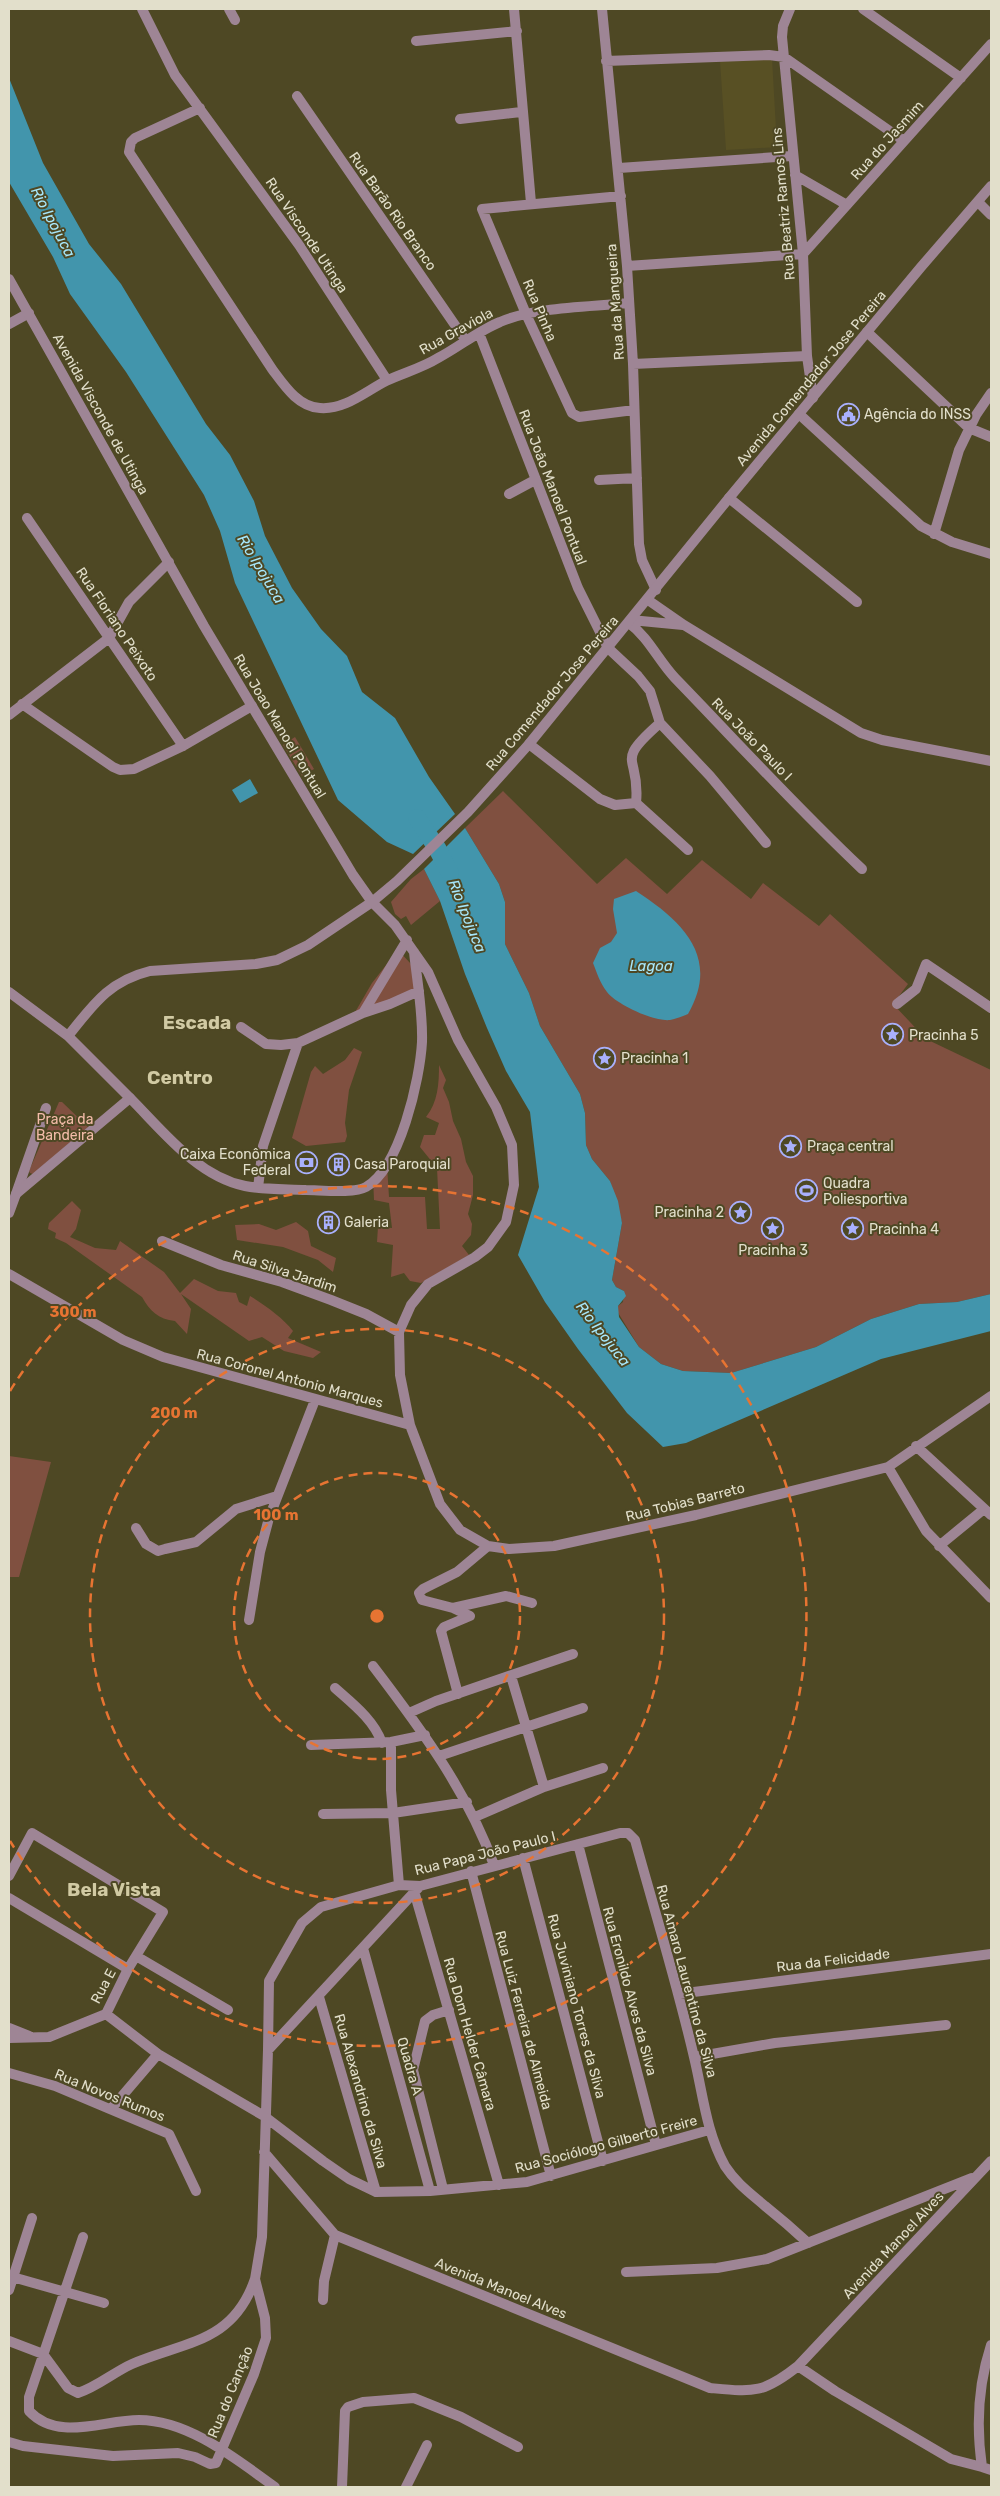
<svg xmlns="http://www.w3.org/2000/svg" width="1000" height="2496" viewBox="0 0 1000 2496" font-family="Rubik,sans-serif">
<rect width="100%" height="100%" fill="#4e4824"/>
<path fill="#585024" d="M 772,58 L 777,147 L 726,150 L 720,61 Z"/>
<path fill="#805040" d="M 295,737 L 314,769 L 302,776 L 283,745 Z
M 503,791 L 597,884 L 626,858 L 667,894 L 702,860 L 751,899 L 763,883 L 819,926 L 830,914 L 908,984 L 893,1004 L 926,1039 L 991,1070 L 991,1294 L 957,1302 L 919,1304 L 871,1319 L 816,1347 L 731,1373 L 683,1371 L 661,1364 L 639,1347 L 617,1311 L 618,1306 L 623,1302 L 624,1291 L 616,1287 L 612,1280 L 622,1223 L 610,1181 L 592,1159 L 586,1145 L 585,1113 L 580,1094 L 540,1026 L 529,993 L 505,944 L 505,902 L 499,884 L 465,828 Z
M 424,869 L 440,901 L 411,925 L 406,916 L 401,919 L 395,914 L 391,902 L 411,879 Z
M 398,950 L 411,964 L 416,992 L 350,1021 L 372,983 Z
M 354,1048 L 362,1052 L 349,1090 L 345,1123 L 347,1136 L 345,1142 L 306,1146 L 292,1138 L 311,1072 L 315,1066 L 323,1074 L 345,1060 Z
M 439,1065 L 446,1080 L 443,1088 L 449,1102 L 453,1121 L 461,1139 L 466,1162 L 473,1176 L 473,1195 L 468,1214 L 472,1224 L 471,1235 L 462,1246 L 469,1255 L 421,1283 L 410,1281 L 404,1273 L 391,1277 L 393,1245 L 377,1242 L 378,1227 L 392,1228 L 389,1203 L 374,1200 L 373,1177 L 387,1165 L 389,1197 L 425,1197 L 427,1229 L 440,1229 L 437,1168 L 420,1147 L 424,1135 L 435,1135 L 439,1123 L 426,1117 C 438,1102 439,1084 439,1065 Z
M 59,1102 L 62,1102 L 88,1127 L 33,1174 L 30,1173 L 29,1171 Z
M 72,1201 L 81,1210 L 76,1229 L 70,1237 L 95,1248 L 116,1250 L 120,1241 L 164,1272 L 180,1293 L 194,1279 L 218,1291 L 236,1293 L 239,1302 L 247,1306 L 250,1296 C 265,1305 283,1318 293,1331 L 288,1338 L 321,1352 L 313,1358 L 284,1351 L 262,1337 L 249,1341 L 181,1294 L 191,1309 L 187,1334 L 175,1321 C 158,1319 150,1311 142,1297 L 66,1243 L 55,1238 L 56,1233 L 48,1229 L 49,1223 Z
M 296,1222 L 308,1231 L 311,1246 L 336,1258 L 333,1272 L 318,1260 L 283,1247 L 237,1240 L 235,1225 L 259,1224 L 276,1230 Z
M 9,1456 L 51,1462 L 19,1577 L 9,1577 Z"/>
<path fill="#4295ac" d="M 9,78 L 43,163 L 89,244 L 121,284 L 206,424 L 230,455 L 254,501 L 265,536 L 292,588 L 321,629 L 347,656 L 362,692 L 395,718 L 429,777 L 455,814 L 413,854 L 387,842 L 338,800 L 235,583 L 220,531 L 204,495 L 126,372 L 70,294 L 53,257 L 9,182 Z
M 250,779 L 258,793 L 240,803 L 232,790 Z
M 465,828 L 499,884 L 505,902 L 505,944 L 529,993 L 540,1026 L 580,1094 L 585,1113 L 586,1145 L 592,1159 L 610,1181 L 618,1201 L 622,1223 L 612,1280 L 616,1287 L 624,1291 L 626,1296 L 618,1306 L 619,1317 L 639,1347 L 661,1364 L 683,1371 L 731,1373 L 816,1347 L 871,1319 L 919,1304 L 957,1302 L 991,1294 L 991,1331 L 881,1359 L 686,1443 L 663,1447 L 627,1413 L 578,1349 L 545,1302 L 518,1255 L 539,1187 L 530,1112 L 506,1071 L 487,1028 L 465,974 L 440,901 L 424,869 Z
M 636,891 C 682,921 721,957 688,1014 C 683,1016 676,1019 670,1020 C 654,1022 616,1004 607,992 C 600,983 597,973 593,963 L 600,948 L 611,942 L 617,933 L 613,909 L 614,899 Z"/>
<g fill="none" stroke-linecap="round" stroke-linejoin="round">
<path stroke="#4295ac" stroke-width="18" d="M 417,818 L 437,848 L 450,873"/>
<path stroke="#9e8595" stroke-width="10" d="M 142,9 L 175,75 L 299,245 L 387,380
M 229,9 L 235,20
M 514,9 L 531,203
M 602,9 L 627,266 L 633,364 L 639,544 L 642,560 L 656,590
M 790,9 L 783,26 L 782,37 L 803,254 L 807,356 L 813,398
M 863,9 L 961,78
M 416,41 L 517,31
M 606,61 L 769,55 L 784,57 L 904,141
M 297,96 L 466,341
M 200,108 L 135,138 L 131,142 L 129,152 L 272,369 C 284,385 298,407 320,408 C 345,410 366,391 386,381 C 403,373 422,368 438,358 C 459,347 478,331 500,322 C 534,307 591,307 628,303
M 460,119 L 521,112
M 619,168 L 792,156
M 795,175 L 847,205
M 621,196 L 482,209 L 526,314 L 572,413 L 579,417 L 634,410
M 978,202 L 991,215
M 627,266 L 803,254 L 991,44
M 9,324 L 29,313
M 867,332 L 969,428 L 991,437
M 479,333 L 578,588 L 608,648 L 638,676 L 650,691 L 660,723
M 633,364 L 807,356
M 799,414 L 921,526 L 952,542 L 991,554
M 599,480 L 637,478
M 509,494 L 535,480
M 729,498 L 857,602
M 27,518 L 183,746
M 934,534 L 959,450 L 976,415 L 991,393
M 648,600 L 684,625 L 861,733 L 882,740 L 991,761
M 631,620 L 683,625
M 629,623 C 649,638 658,660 675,678 C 737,742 797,808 862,869
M 22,704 L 113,767 L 120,770 L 134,769 L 183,746 L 252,706
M 9,715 L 109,638 L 129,602 L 169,562
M 660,723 L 710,776 L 766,843
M 529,744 L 600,799 L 615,805 L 636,803 L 688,850
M 636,803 C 641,754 612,765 660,723
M 372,902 L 395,925 L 428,972 L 458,1040 L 496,1107 L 512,1145 L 514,1185 L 506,1222 L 488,1247 L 475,1257 L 428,1284 L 411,1305 L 399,1332 L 400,1375 L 410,1425 L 440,1504 L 460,1530 L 488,1546 L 509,1549 L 554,1546 L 696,1515 L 888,1467 L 991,1396
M 897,1004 L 916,989 L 926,964 L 991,1008
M 363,1013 L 390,1004 L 419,991
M 241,1027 L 266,1044 L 281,1045 L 298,1043 L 363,1013 L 407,940
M 130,1098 C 163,1131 197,1176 245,1186 C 265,1190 286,1189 306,1190 C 320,1190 354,1194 366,1187 C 400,1168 420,1079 422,1042 C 423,1012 417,981 414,952
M 258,1188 L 263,1146 L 298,1043
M 16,1194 L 46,1108
M 162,1241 L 221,1265 L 282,1282 L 331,1300 L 366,1314 L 399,1332
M 9,1274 L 123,1340 L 163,1357 L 410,1425
M 916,1446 L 991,1515
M 888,1467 L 926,1531 L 991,1598
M 136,1528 L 146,1544 L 158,1551 L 165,1549 L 196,1542 L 236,1509 L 277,1496
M 488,1546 L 457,1572 L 423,1589 L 419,1593 L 422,1600 L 453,1608 L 506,1596 L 532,1603
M 939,1546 L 984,1509
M 453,1608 L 470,1616 L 444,1627 L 441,1631 L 458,1694
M 249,1620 L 260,1552 L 269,1518 L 315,1400
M 373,1666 C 421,1729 467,1791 494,1865
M 511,1676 L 544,1787
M 335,1688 C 353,1704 374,1720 382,1743
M 409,1713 L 436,1701 L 573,1654
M 391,1742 L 391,1790 L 399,1885
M 311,1745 L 391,1742 L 425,1735
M 439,1756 L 583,1708
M 323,1814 L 393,1813 L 467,1802
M 475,1817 L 544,1787 L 603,1768
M 578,1844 L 656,2145
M 523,1858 L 603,2161
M 471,1871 L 551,2176
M 9,1876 L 32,1833 L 163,1912 L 128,1969 L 106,2014 L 49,2037 L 9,2038
M 414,1891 L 499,2185
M 9,1898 L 128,1969
M 363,1948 L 430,2191
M 136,1956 L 228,2010
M 678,1994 L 991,1954
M 319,1997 L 376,2192
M 106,2014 L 158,2054 L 264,2116 L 323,2161 L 349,2179 L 376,2192 L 430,2191 L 527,2182 L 709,2130
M 9,2028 L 29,2036
M 268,2050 L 269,1981 L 302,1923 L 321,1907 L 399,1885 L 420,1886 L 620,1833 L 628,1833 L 635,1840 C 655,1912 677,1984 694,2057 C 703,2094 706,2132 725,2166 C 736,2183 750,2193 765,2206 C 780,2218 794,2230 808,2243
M 695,2057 L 775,2043 L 946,2025
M 9,2073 L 55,2086 L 169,2134 L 196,2191
M 111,2109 L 158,2054
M 264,2152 L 335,2235 L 710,2388 C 753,2392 763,2394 798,2366 L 991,2161
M 443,2189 L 413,2070 L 425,2021 L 433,2015 L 449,2010
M 83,2237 L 29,2397 L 29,2411 C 58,2442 103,2420 139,2420 C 189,2420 237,2460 275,2487
M 626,2272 L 717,2268 L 767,2259 L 972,2178
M 9,2276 L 104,2303
M 9,2290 L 32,2218
M 323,2300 L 324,2281 L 335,2235
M 9,2341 L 43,2354 L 68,2388 L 78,2393 C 97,2387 114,2372 132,2364 C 186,2341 233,2343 255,2279
M 991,2345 C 978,2385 976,2426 982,2467 L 991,2470
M 798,2366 L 835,2391 L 951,2459 L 982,2467
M 9,2442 L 23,2446 L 113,2456 L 178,2453 L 195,2457 L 210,2464 L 216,2463 L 254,2374 L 266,2338 L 265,2318 L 255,2279 L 262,2237 L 268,2050 L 420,1886
M 342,2487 L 345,2411 L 348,2407 L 363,2402 L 414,2398 L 461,2417 L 518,2447
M 406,2487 L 427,2445"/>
<path stroke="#9e8595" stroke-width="10" d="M 9,279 L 204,626 L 353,875 L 372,902
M 9,992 L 68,1036 L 130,1098 L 16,1194 L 9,1213
M 68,1036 C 93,1005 109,981 150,971 L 256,964 L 277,960 L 308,945 L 372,902 L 397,881 L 468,812 L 529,744 L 729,498 L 921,267 L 991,186"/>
</g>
<g fill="none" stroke="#e77432" stroke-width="2.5" stroke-dasharray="9 6">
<circle cx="377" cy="1616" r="143"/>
<circle cx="377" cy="1616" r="287"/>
<path d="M10 1391A430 430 0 1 1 10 1841"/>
</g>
<defs>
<symbol id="civic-ring" viewBox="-11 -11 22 22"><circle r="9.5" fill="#4e4824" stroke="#a9b0fc" stroke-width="1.5"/><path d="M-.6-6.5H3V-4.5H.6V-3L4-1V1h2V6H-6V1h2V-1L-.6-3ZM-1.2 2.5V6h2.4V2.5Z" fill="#a9b0fc"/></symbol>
<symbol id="sight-ring" viewBox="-11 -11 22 22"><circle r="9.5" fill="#4e4824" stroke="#a9b0fc" stroke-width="1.5"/><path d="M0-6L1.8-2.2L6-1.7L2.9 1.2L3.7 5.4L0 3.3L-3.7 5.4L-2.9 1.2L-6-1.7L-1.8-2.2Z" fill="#a9b0fc"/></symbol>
<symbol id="bank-ring" viewBox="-11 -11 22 22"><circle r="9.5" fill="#4e4824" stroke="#a9b0fc" stroke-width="1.5"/><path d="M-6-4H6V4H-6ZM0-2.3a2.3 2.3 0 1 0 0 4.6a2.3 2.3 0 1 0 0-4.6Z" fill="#a9b0fc"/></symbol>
<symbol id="building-ring" viewBox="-11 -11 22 22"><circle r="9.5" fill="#4e4824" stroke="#a9b0fc" stroke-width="1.5"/><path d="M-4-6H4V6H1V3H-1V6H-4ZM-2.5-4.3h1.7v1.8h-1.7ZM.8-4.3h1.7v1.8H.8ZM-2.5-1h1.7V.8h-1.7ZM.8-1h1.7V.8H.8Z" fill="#a9b0fc"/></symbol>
<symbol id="stadium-ring" viewBox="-11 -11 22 22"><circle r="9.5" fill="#4e4824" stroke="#a9b0fc" stroke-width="1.5"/><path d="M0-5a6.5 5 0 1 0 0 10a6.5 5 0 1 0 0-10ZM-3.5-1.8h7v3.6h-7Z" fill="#a9b0fc"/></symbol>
</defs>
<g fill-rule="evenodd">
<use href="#civic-ring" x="836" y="402" width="25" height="25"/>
<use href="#sight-ring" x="880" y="1022" width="25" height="25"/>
<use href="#sight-ring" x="592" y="1046" width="25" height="25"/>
<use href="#sight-ring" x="778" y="1134" width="25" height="25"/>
<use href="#bank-ring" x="294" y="1150" width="25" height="25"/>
<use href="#building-ring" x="326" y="1152" width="25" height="25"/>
<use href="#stadium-ring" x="794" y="1178" width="25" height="25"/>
<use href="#sight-ring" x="728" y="1200" width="25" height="25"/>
<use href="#building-ring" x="316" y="1210" width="25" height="25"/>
<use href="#sight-ring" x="760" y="1216" width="25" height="25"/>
<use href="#sight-ring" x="840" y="1216" width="25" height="25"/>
</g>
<g text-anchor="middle" stroke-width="4" stroke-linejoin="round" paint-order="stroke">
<g font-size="14" fill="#e2dfcb" stroke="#4e4824">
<text transform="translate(887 140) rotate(-48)" y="5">Rua do Jasmim</text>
<text transform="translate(783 204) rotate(-95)" y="5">Rua Beatriz Ramos Lins</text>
<text transform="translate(393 211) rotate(55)" y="5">Rua Barão Rio Branco</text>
<text transform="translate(307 235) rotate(56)" y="5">Rua Visconde Utinga</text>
<text transform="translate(615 302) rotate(-94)" y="5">Rua da Mangueira</text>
<text transform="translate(540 310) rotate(67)" y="5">Rua Pinha</text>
<text transform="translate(456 331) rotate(-29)" y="5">Rua Graviola</text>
<text transform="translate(811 378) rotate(-50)" y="5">Avenida Comendador Jose Pereira</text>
<text transform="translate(101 414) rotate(61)" y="5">Avenida Visconde de Utinga</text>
<text transform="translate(553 487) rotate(69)" y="5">Rua João Manoel Pontual</text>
<text transform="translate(117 624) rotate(56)" y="5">Rua Floriano Peixoto</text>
<text transform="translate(552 693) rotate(-50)" y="5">Rua Comendador Jose Pereira</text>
<text transform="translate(280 726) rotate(59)" y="5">Rua Joao Manoel Pontual</text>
<text transform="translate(752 739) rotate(46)" y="5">Rua João Paulo I</text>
<text transform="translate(285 1271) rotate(18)" y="5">Rua Silva Jardim</text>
<text transform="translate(290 1378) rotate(15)" y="5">Rua Coronel Antonio Marques</text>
<text transform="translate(685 1502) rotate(-14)" y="5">Rua Tobias Barreto</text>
<text transform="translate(485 1853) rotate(-14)" y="5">Rua Papa João Paulo I</text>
<text transform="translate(833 1960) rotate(-7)" y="5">Rua da Felicidade</text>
<text transform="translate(687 1981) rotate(75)" y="5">Rua Amaro Laurentino da Silva</text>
<text transform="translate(103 1986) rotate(-62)" y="5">Rua E</text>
<text transform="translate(630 1991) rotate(75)" y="5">Rua Eronildo Alves da Silva</text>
<text transform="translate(577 2006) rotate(75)" y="5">Rua Juviniano Torres da Sliva</text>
<text transform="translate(524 2020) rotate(75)" y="5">Rua Luiz Ferreira de Almeida</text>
<text transform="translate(470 2034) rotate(74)" y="5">Rua Dom Helder Câmara</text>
<text transform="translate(410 2066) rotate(74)" y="5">Quadra A</text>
<text transform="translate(361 2091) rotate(74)" y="5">Rua Alexandrino da Silva</text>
<text transform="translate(110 2095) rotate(22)" y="5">Rua Novos Rumos</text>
<text transform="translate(606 2144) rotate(-15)" y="5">Rua Sociólogo Gilberto Freire</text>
<text transform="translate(893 2245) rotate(-47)" y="5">Avenida Manoel Alves</text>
<text transform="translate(501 2288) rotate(22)" y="5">Avenida Manoel Alves</text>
<text transform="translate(230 2392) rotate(-68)" y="5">Rua do Canção</text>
</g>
<g font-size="14" fill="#e2dfcb" stroke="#4e4824" text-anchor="start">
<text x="864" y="419">Agência do INSS</text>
<text x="909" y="1040">Pracinha 5</text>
<text x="621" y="1063">Pracinha 1</text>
<text x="807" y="1151">Praça central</text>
<text x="291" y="1159" text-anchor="end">Caixa Econômica<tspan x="291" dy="16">Federal</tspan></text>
<text x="354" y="1169">Casa Paroquial</text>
<text x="823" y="1188">Quadra<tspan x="823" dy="16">Poliesportiva</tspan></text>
<text x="724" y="1217" text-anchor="end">Pracinha 2</text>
<text x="344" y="1227">Galeria</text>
<text x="869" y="1234">Pracinha 4</text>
<text x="773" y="1255" text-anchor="middle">Pracinha 3</text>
</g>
<g font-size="14" fill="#f4bca9" stroke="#4e4824">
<text x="65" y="1124">Praça da<tspan x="65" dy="16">Bandeira</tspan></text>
</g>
<g font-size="15" font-style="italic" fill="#a7e7fb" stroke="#4e4824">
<text transform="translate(53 222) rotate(62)" y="5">Rio Ipojuca</text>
<text transform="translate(261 569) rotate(59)" y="5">Rio Ipojuca</text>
<text transform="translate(467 916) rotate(68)" y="5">Rio Ipojuca</text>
<text x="651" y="971">Lagoa</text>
<text transform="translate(603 1334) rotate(52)" y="5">Rio Ipojuca</text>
</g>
<g font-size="19" font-weight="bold" fill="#d1caa3" stroke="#4e4824">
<text x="197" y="1029">Escada</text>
<text x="180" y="1084">Centro</text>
<text x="114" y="1896">Bela Vista</text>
</g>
</g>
<circle cx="377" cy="1616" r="8" fill="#e77432" stroke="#4e4824" stroke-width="2.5"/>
<g font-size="15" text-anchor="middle" font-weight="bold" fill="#e77432" stroke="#4e4824" stroke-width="4" stroke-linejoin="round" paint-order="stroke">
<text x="73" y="1317">300 m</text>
<text x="174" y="1418">200 m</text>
<text x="276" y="1520">100 m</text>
</g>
<rect width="1000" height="2496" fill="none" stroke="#e2dfcb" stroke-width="20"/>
</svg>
